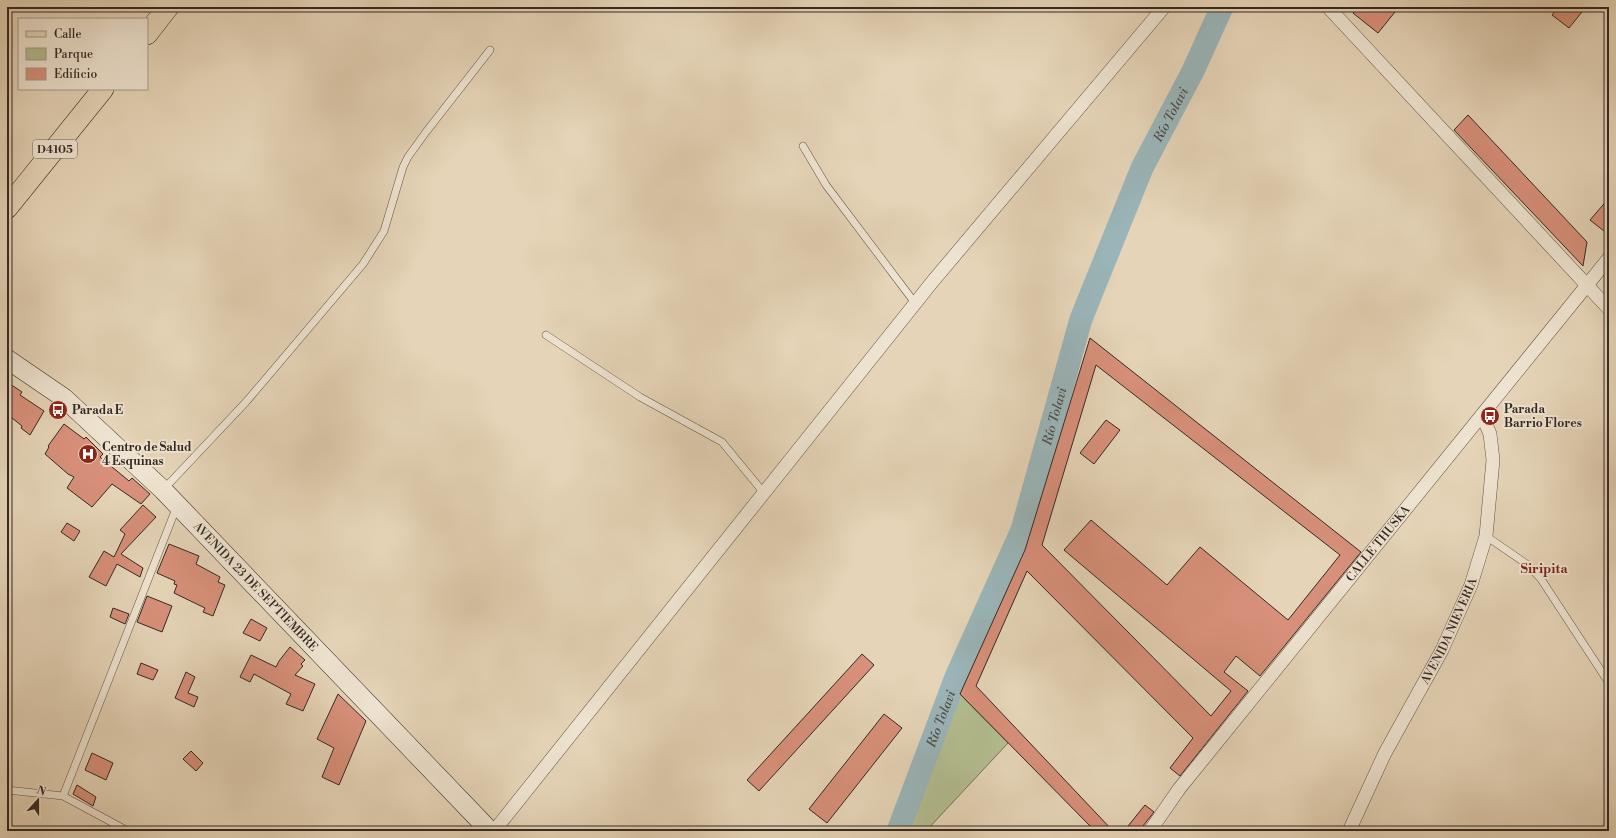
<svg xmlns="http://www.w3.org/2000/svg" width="1616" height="838" viewBox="0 0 1616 838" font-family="'Libre Bodoni',serif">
<rect width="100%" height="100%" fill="#e5d4b7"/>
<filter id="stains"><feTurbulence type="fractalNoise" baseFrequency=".005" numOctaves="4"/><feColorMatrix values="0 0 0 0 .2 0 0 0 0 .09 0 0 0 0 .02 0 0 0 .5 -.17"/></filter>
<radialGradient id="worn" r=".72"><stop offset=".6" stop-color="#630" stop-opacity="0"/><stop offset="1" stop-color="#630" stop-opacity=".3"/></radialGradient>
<path fill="#b3bd8f" stroke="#74735a" d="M 960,694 L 1008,743 L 926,831 L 909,831 Z"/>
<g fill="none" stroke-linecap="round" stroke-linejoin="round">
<path stroke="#9ab5b9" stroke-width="23" id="s1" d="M 898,831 L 956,677 L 1022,530 L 1081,319 L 1142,168 L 1193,71 L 1222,7"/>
</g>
<path fill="#d8907a" stroke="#352924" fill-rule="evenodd" d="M 1357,7 L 1399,7 L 1378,33 L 1353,13 Z
M 1558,7 L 1586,7 L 1569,28 L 1552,15 Z
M 1468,115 L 1587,242 L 1583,266 L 1454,130 Z
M 1609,198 L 1609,235 L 1590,220 Z
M 1090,338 L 1361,552 L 1260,676 L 1236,656 L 1224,672 L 1248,691 L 1180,776 L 1170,768 L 1193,738 L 1027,571 L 976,686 L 1113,831 L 1095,831 L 960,694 L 1025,550 ZM 1096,365 L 1340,555 L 1288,620 L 1200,547 L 1167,585 L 1091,520 L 1064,550 L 1231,691 L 1211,716 L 1042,545 Z
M 7,382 L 22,392 L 20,395 L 44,411 L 30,435 L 21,428 L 22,426 L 7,414 Z
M 1106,420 L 1120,430 L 1094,464 L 1080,453 Z
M 64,424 L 84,439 L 86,437 L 103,454 L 100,457 L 129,481 L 132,478 L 150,494 L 141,504 L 112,484 L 92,507 L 67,488 L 74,477 L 68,474 L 45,454 L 49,447 L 48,446 Z
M 143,505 L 156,517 L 121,554 L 143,568 L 140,577 L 117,564 L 106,586 L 89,577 L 104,551 L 114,557 L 125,534 L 120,530 Z
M 67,523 L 80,531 L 74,541 L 61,532 Z
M 169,544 L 199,556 L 196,564 L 220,577 L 218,582 L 225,585 L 213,616 L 203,612 L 205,608 L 174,593 L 177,585 L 174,584 L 175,581 L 157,573 Z
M 147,596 L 172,606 L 162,632 L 137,622 Z
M 113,608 L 129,614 L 125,624 L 110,617 Z
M 251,619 L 267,628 L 260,641 L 243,633 Z
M 290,647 L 305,660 L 301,664 L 303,666 L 295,675 L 315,684 L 303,711 L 286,704 L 291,694 L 254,674 L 250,682 L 240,677 L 251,655 L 276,667 L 279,661 Z
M 862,654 L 874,665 L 759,791 L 747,780 Z
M 141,663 L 158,670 L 153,680 L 137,674 Z
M 186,672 L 195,677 L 188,693 L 198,697 L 194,707 L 175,698 Z
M 338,694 L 366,721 L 339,785 L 322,777 L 334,748 L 317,739 Z
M 884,714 L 902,728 L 827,823 L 809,809 Z
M 191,751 L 203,763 L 196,771 L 183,759 Z
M 92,753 L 113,763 L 106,780 L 85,770 Z
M 77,785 L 96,797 L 93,806 L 73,794 Z
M 1145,805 L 1154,812 L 1143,826 L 1142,831 L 1124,831 Z"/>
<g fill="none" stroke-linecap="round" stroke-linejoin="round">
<defs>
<path id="service" d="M 803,146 L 826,185 L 915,303
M 546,335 L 640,397 L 722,442 L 764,493
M 163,490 L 246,402 L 363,264 L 384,231 L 403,167 L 408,157 L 426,132 L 490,50
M 1486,536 L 1528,565 L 1541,579 L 1609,683
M 7,790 L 63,796 L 128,831
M 63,796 L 177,506"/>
<g id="minor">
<path d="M 1328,7 L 1609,309"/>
<path d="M 494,831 L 933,281 L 1164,7"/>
<path id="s2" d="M 1150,831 L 1179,789 L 1609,258"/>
<path id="s3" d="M 1349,831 L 1385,753 L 1442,650 L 1471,585 L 1486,536 L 1493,460 L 1490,434 L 1482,415"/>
</g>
<g id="secondary">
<path id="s4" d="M 7,359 L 64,398 L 163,490 L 490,831"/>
</g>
<path id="primary" d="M 147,34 L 168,7
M 7,208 L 103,89"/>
</defs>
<use href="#service" stroke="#615449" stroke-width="8"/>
<use href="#minor" stroke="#615449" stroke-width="14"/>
<use href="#secondary" stroke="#352924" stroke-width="20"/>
<use href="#primary" stroke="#352924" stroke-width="22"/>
<use href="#service" stroke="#eee3d0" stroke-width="7"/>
<use href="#minor" stroke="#eee3d0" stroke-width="13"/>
<use href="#secondary" stroke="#eee3d0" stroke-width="19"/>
<use href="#primary" stroke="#e5d4b7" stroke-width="21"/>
</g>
<defs>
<symbol id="bus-disc" viewBox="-11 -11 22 22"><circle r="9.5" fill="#8f2418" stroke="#eee3d0"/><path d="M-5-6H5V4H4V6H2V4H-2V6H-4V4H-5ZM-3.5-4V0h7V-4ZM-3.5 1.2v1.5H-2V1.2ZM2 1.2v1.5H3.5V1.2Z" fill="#fff"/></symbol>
<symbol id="hospital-disc" viewBox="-11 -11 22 22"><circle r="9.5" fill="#8f2418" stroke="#eee3d0"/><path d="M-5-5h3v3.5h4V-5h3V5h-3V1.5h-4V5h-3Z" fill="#fff"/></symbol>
</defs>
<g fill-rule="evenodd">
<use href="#bus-disc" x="47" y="399" width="22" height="22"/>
<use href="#bus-disc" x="1479" y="405" width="22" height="22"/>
<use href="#hospital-disc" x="77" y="443" width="22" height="22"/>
</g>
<g text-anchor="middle" stroke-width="4" stroke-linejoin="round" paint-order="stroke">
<rect fill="#eee3d0" stroke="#6c6158" stroke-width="1" x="33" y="140" width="44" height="18" rx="3"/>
<g font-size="11" font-weight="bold" fill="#352924">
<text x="55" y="153">D4105</text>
</g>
<g font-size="12" font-weight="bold" fill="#352924" stroke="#eee3d0" text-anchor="start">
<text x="1504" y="413">Parada<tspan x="1504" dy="14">Barrio Flores</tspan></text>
<text x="72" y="414">Parada E</text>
<text x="102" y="451">Centro de Salud<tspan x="102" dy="14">4 Esquinas</tspan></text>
</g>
<g font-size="12" fill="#352924" stroke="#eee3d0">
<text dy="4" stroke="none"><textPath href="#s2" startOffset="367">CALLE THUSKA</textPath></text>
<text dy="4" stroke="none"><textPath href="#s4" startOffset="338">AVENIDA 23 DE SEPTIEMBRE</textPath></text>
<text dy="4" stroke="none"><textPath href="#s3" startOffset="224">AVENIDA NIEVERIA</textPath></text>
</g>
<g font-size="13" font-style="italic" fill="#4e4c49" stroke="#eee3d0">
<text dy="5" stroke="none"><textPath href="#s1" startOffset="768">Río Tolavi</textPath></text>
<text dy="5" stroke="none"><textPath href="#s1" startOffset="444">Río Tolavi</textPath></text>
<text dy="5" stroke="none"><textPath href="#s1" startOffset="120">Río Tolavi</textPath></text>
</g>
<g font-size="13" font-weight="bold" fill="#7a1f14" stroke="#eee3d0">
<text x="1544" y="573">Siripita</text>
</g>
</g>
<rect width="1616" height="838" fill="none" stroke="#e5d4b7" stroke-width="24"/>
<rect x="8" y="8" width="1600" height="822" fill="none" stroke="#352924" stroke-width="2"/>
<rect x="12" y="12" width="1592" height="814" fill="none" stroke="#352924"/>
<rect x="18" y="18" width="130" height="72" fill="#eee3d0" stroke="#a4998b"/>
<rect x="26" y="31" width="20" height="6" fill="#e5d4b7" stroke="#a4998b"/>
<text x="54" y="38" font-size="12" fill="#352924">Calle</text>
<rect x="26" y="48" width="20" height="12" fill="#b3bd8f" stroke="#a4998b"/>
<text x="54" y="58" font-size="12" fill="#352924">Parque</text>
<rect x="26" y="68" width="20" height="12" fill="#d8907a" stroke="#a4998b"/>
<text x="54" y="78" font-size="12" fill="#352924">Edificio</text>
<g transform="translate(38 800) rotate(21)" stroke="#eee3d0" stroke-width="3" paint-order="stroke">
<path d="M0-3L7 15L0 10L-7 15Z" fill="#352924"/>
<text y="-6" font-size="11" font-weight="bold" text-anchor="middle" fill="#352924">N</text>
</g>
<rect width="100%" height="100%" filter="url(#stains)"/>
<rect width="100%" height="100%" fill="url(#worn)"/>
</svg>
